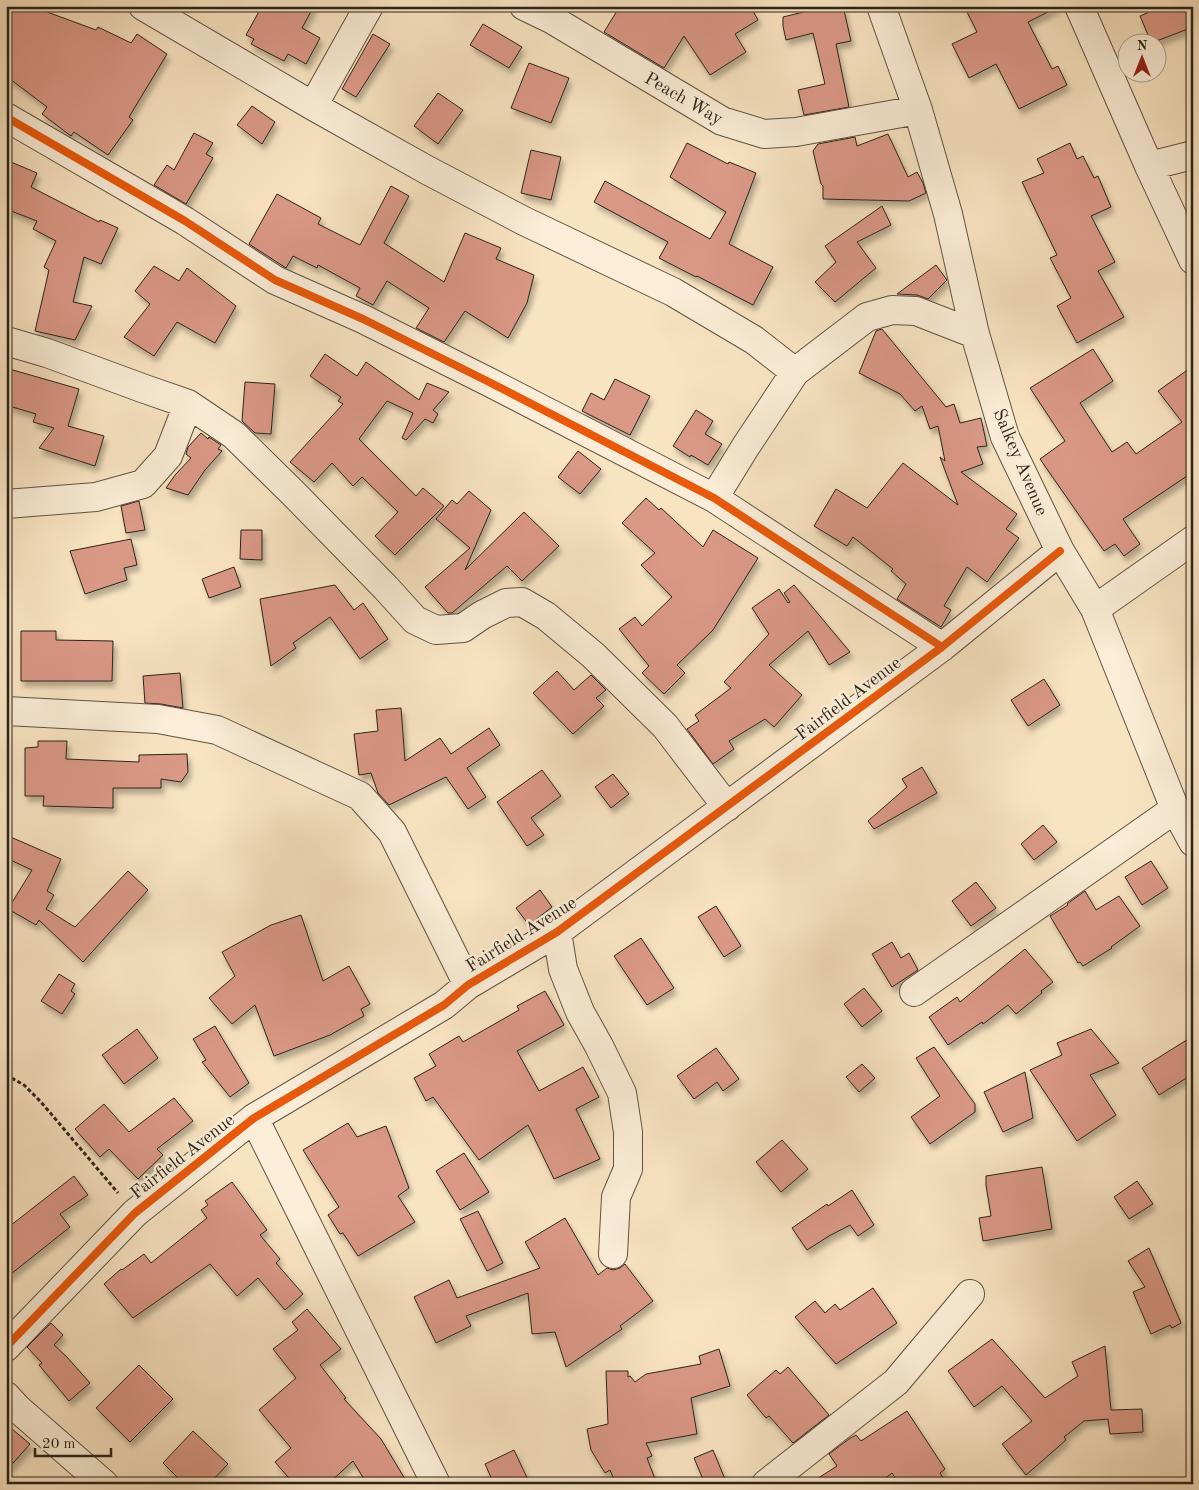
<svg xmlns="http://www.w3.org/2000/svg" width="1199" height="1490" viewBox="0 0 1199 1490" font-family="'Old Standard TT',serif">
<defs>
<filter id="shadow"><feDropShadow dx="3" dy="5.5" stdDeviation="2.5" flood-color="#0004"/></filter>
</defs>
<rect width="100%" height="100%" fill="#f9e4c2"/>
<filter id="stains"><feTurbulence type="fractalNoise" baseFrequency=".004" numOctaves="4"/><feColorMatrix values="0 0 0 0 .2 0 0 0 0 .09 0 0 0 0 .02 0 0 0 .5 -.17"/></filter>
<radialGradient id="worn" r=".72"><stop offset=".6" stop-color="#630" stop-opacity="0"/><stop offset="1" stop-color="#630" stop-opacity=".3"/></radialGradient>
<path fill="#da9886" stroke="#2b231a" filter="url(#shadow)" d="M 6,6 L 31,6 L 96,30 L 98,27 L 131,43 L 137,34 L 167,54 L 129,117 L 133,120 L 108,155 L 74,132 L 71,136 L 42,114 L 47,107 L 6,76 Z
M 262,6 L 314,6 L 302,28 L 320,38 L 306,64 L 288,54 L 284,61 L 251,44 L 254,39 L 246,35 Z
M 620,6 L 750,6 L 758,20 L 735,34 L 746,52 L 710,75 L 684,36 L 664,68 L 604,32 Z
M 828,6 L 843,6 L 851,41 L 836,44 L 849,107 L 804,115 L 798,90 L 825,84 L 813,33 L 786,40 L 783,26 L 783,17 Z
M 964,6 L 1060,6 L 1028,22 L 1052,69 L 1058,66 L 1067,85 L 1019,109 L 996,64 L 969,78 L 952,44 L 977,32 Z
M 1163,6 L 1184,6 L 1193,27 L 1154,42 L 1151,42 L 1140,16 Z
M 483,24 L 522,47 L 509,68 L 470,45 Z
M 373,34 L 390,44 L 356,97 L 342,89 Z
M 529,63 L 569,78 L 551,123 L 511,108 Z
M 438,93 L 463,110 L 438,144 L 414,126 Z
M 252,106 L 275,122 L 262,144 L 237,125 Z
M 194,133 L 213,143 L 206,154 L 213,158 L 186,204 L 154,185 L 167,165 L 174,170 Z
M 888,134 L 908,177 L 917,172 L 923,183 L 926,193 L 909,201 L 823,199 L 823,186 L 821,184 L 813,151 L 818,144 L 855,137 L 857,146 Z
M 687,143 L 728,164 L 729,162 L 756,173 L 729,244 L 773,267 L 753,305 L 697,276 L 696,277 L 659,258 L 668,242 L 594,202 L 605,181 L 710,239 L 726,212 L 670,177 Z
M 1070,143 L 1077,159 L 1083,156 L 1094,178 L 1098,176 L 1111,207 L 1091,216 L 1115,262 L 1098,271 L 1124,317 L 1077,343 L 1057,306 L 1071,298 L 1050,258 L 1057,255 L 1022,182 L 1044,173 L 1037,159 Z
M 531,150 L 561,157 L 551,200 L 521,193 Z
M 11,162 L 37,173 L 31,187 L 99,222 L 100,220 L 118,228 L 101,264 L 84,257 L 73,302 L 92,306 L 75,340 L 35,331 L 49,270 L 44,267 L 56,241 L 33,229 L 37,221 L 6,209 L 6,173 Z
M 391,186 L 409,196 L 384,243 L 444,282 L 465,233 L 501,248 L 496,259 L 534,275 L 527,303 L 508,338 L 465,311 L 444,342 L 416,328 L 429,308 L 387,281 L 373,305 L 356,296 L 360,288 L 318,265 L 317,268 L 293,256 L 286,268 L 249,244 L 277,194 L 321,218 L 318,224 L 360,245 Z
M 882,206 L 891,225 L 857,242 L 876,268 L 835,302 L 815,282 L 836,262 L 825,246 Z
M 936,265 L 947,280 L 928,299 L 917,295 L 897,294 Z
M 154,266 L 179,281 L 187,268 L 236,306 L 215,343 L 177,322 L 154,356 L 124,337 L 150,304 L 135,291 Z
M 882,329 L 946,407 L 954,404 L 960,423 L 981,418 L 987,446 L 977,447 L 983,464 L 961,472 L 1017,514 L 1006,529 L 1019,538 L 987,582 L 967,567 L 944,606 L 951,610 L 941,627 L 897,599 L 906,584 L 891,571 L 893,569 L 853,537 L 847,546 L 814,526 L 836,489 L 867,508 L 903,463 L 958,505 L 940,457 L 945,461 L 938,426 L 930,429 L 922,406 L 915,411 L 900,394 L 859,373 L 876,331 Z
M 1093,349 L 1113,381 L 1080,403 L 1112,452 L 1127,442 L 1136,454 L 1182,422 L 1158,391 L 1193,366 L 1193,472 L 1123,519 L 1140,544 L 1124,556 L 1115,544 L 1104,551 L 1040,459 L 1065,441 L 1030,388 Z
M 325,354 L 357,376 L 366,362 L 419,400 L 427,383 L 449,392 L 433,410 L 438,414 L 433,423 L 425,419 L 406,440 L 402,438 L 413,413 L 387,401 L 359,439 L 416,496 L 423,488 L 444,506 L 395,555 L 375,536 L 398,512 L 362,477 L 353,486 L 332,463 L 314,482 L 290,462 L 343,404 L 338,401 L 341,397 L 310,376 Z
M 6,368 L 79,389 L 68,426 L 104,436 L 95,466 L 39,448 L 54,428 L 33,422 L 36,414 L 6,405 Z
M 615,379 L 650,396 L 630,435 L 582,411 L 591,393 L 604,400 Z
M 245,382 L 275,384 L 271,434 L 255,433 L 242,421 Z
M 696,410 L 713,421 L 705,434 L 722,444 L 708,465 L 691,455 L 690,457 L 673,446 Z
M 201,433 L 208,439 L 209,437 L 221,445 L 218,449 L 222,451 L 205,470 L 188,495 L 166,488 L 175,475 L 191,458 L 186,454 L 188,447 Z
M 578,451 L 601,469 L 580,494 L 558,477 Z
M 469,491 L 491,510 L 465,570 L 524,512 L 559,546 L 522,581 L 507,566 L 452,613 L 448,613 L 425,587 L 470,548 L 436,519 L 452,500 L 457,504 Z
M 646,498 L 659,510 L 661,508 L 703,547 L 713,530 L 758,558 L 713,630 L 677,665 L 685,673 L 664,694 L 642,673 L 649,666 L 619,629 L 635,617 L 642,626 L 672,597 L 641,565 L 655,553 L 622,523 Z
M 139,501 L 145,530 L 126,533 L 121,506 Z
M 241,530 L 262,530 L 262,560 L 240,559 Z
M 131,539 L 137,565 L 124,568 L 127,580 L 85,594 L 70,551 Z
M 234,567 L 241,587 L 209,598 L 202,579 Z
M 335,585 L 354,610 L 363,603 L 388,639 L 360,659 L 330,617 L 293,643 L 296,648 L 271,666 L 260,599 Z
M 794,585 L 850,652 L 829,665 L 808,631 L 769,665 L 802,695 L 774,727 L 765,719 L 729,741 L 734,749 L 713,764 L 687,729 L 699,721 L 695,715 L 731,688 L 724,682 L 769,634 L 752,608 L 779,589 L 788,603 L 790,602 L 784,593 Z
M 21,631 L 56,631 L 56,640 L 113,641 L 112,681 L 21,681 Z
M 557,671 L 574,690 L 591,675 L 606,690 L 596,698 L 604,706 L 573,734 L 533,693 Z
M 180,673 L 183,708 L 161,704 L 145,703 L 143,676 Z
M 1044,679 L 1060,705 L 1028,726 L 1011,700 Z
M 401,708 L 405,761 L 440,738 L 451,754 L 489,728 L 500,745 L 467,768 L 486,797 L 468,809 L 446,777 L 389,805 L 378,793 L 371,773 L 359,775 L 354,734 L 378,731 L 376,710 Z
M 38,741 L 67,741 L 66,759 L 139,762 L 139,755 L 187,754 L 188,772 L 181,782 L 161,779 L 161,788 L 113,788 L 113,808 L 43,806 L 44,796 L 25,796 L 25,748 L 38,747 Z
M 922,767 L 937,793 L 874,829 L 868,821 L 907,787 L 902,779 Z
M 542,770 L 561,796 L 531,818 L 544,835 L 527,846 L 497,802 Z
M 613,774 L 629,794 L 611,808 L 595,787 Z
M 1043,825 L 1057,842 L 1034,860 L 1021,844 Z
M 6,835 L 61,859 L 47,891 L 54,895 L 46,909 L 75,927 L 128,871 L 148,890 L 83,962 L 39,920 L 36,925 L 8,909 L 32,870 L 6,858 Z
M 1151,861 L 1168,888 L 1142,905 L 1125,877 Z
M 976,882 L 996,908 L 971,926 L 952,901 Z
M 540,890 L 552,907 L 529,925 L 516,908 Z
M 1085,891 L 1096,910 L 1119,896 L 1140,926 L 1111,947 L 1112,948 L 1083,966 L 1080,962 L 1078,963 L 1050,916 L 1068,905 L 1067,904 Z
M 716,906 L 741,946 L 724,957 L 698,917 Z
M 301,915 L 323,981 L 349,966 L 370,1004 L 361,1009 L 364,1016 L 330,1035 L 274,1056 L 255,1005 L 232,1024 L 209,998 L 235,976 L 222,952 L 271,925 Z
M 641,938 L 674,988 L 647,1005 L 614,956 Z
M 892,942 L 901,958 L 909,953 L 918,970 L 892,987 L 872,954 Z
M 1025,949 L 1053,982 L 1041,991 L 1042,993 L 1016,1014 L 1008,1005 L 983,1024 L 982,1022 L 948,1045 L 929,1017 L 957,997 L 960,1002 Z
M 59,974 L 75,984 L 71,991 L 75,994 L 62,1014 L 41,1001 Z
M 864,988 L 882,1011 L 862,1027 L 844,1004 Z
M 545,991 L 564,1025 L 517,1051 L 539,1091 L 583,1067 L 599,1097 L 576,1109 L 600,1159 L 554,1179 L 528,1125 L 479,1160 L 433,1097 L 426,1101 L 414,1078 L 436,1066 L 429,1054 L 459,1036 L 463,1042 L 519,1010 L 517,1006 Z
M 215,1026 L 249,1083 L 230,1097 L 202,1062 L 206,1060 L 193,1039 Z
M 137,1029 L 158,1058 L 124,1084 L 102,1055 Z
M 1091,1029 L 1119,1063 L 1090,1075 L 1116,1115 L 1077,1141 L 1030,1070 L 1062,1055 L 1057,1043 Z
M 1193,1036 L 1193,1074 L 1159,1095 L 1142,1068 Z
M 934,1047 L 975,1104 L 975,1112 L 930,1144 L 911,1117 L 940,1096 L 916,1058 Z
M 716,1048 L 739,1079 L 723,1091 L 717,1082 L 694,1099 L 677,1076 Z
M 862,1064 L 875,1078 L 859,1092 L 846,1077 Z
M 1025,1072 L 1033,1118 L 1003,1132 L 984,1092 Z
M 174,1098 L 193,1121 L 157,1149 L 163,1155 L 138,1179 L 109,1149 L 100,1157 L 75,1129 L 104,1104 L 129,1132 Z
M 348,1123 L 357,1137 L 386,1126 L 409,1188 L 398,1196 L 415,1222 L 358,1256 L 343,1233 L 340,1234 L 328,1215 L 339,1207 L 303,1150 Z
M 782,1140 L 808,1169 L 781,1192 L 756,1162 Z
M 464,1153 L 489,1192 L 460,1210 L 436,1171 Z
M 1042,1167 L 1052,1229 L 983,1241 L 979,1218 L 991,1216 L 986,1185 L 986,1176 Z
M 74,1176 L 88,1195 L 60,1214 L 70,1227 L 6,1278 L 6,1229 Z
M 1137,1181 L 1153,1204 L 1129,1219 L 1114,1197 Z
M 232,1182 L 267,1230 L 260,1235 L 280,1259 L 276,1263 L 303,1294 L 285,1310 L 258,1278 L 237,1296 L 210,1264 L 133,1318 L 104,1284 L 121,1269 L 122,1270 L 144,1254 L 151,1263 L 207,1218 L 201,1210 L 208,1205 L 205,1201 Z
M 852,1190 L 874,1225 L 858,1236 L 850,1225 L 829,1236 L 807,1250 L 792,1228 L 827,1204 L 828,1206 Z
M 478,1211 L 503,1263 L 487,1271 L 460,1219 Z
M 565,1218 L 598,1275 L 607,1268 L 613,1270 L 620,1268 L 625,1264 L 653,1301 L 620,1326 L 622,1329 L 566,1367 L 555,1332 L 532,1334 L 528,1293 L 466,1316 L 471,1326 L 436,1343 L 414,1297 L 449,1280 L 457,1298 L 540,1268 L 525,1242 Z
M 1149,1248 L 1181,1323 L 1172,1328 L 1170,1325 L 1151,1334 L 1133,1292 L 1145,1287 L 1128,1261 Z
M 873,1288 L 897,1323 L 836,1364 L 795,1317 L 815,1301 L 825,1313 L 835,1304 L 840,1310 Z
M 307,1309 L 341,1349 L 320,1365 L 346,1398 L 344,1399 L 381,1439 L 408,1484 L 367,1484 L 353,1461 L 328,1484 L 294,1484 L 275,1462 L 291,1448 L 259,1410 L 296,1378 L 273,1349 L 298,1330 L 292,1322 Z
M 51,1323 L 63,1335 L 54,1345 L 66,1356 L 90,1383 L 69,1401 L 39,1365 L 42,1363 L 27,1347 Z
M 992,1339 L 1045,1398 L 1078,1376 L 1072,1362 L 1105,1346 L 1111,1410 L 1142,1409 L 1143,1432 L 1110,1434 L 1108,1419 L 1084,1421 L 1064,1437 L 1066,1440 L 1026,1475 L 1002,1444 L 1032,1421 L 1002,1386 L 974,1407 L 948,1371 Z
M 719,1349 L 730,1386 L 691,1398 L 697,1434 L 646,1443 L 652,1456 L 647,1458 L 657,1484 L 616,1484 L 610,1470 L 605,1473 L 591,1450 L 587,1429 L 608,1424 L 606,1371 L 628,1371 L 628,1377 L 630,1376 L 635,1382 L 646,1374 L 701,1364 L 699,1356 Z
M 139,1365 L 173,1399 L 130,1442 L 96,1408 Z
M 788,1367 L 829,1415 L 793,1443 L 769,1416 L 766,1418 L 747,1395 L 776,1370 L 780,1374 Z
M 907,1411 L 945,1469 L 940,1473 L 947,1484 L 899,1484 L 892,1473 L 878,1484 L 809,1484 L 837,1466 L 829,1454 L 849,1439 L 856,1435 L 861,1441 Z
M 6,1424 L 30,1444 L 6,1471 Z
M 193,1431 L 228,1464 L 209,1484 L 184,1484 L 163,1463 Z
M 514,1450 L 530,1484 L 494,1484 L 485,1464 Z
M 713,1450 L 727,1484 L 705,1484 L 694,1458 Z"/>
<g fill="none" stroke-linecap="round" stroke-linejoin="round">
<defs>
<path id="minor" d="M 143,6 L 313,106 L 427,170 L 524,221 L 673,292 L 754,340 L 795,372
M 524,6 L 553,20 L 722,121 L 764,134 L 796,132 L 918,110
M 881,6 L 918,110 L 948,214 L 975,334 L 1005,437 L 1060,551 L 1095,609 L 1175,809 L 1193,842
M 1079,6 L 1149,166 L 1193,260
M 313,106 L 369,6
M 6,117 L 185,221 L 275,280 L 363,319 L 487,381 L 714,498 L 942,647
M 1149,166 L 1193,155
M 6,341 L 47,353 L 142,388 L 188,404 L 234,435 L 294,494 L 386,588 L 415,620 L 436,630 L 463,628 L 482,615 L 506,603 L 522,602 L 546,616 L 593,655 L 665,726 L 727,807
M 714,498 L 746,446 L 795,372 L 867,317 L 892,310 L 916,311 L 975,334
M 6,504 L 96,497 L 143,484 L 168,456 L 188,404
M 1095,609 L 1193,540
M 6,711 L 158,719 L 217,730 L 360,796 L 392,832 L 468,985
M 557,932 L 563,969 L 580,1012 L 599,1046 L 622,1093 L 628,1132 L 628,1169 L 616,1197 L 613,1254
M 914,992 L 1175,809
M 254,1118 L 436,1484
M 6,1347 L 135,1213 L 254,1118 L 444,1005 L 468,985 L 557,932 L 942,647 L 1060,551
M 6,1396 L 17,1408 L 104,1484
M 766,1484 L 896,1382 L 970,1294"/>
</defs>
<use href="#minor" stroke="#5e5344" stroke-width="30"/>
<path stroke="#2b231a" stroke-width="3" stroke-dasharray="4 2.5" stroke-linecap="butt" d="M 6,1075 L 24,1085 L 41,1102 L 118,1193"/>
<use href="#minor" stroke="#fbedd7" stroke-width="28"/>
<defs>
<path id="cycleway" d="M 6,117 L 185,221 L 275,280 L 363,319 L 487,381 L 714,498 L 942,647
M 6,1347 L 135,1213 L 254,1118 L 444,1005 L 468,985 L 557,932 L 942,647 L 1060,551"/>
</defs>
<use href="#cycleway" stroke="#fbedd7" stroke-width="11"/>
<use href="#cycleway" stroke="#e8590c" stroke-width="8"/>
</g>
<g text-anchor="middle" stroke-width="5" stroke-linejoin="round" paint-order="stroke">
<g font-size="18" fill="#2b231a" stroke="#fbedd7">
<text transform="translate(684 98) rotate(30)" y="6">Peach Way</text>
<text transform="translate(1021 462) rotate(67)" y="6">Salkey Avenue</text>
<text transform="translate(848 698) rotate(-37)" y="6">Fairfield Avenue</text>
<text transform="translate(521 934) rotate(-32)" y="6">Fairfield Avenue</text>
<text transform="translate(182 1156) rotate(-38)" y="6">Fairfield Avenue</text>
</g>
</g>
<rect width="1199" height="1490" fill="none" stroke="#f9e4c2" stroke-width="25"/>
<rect x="8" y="8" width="1184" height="1475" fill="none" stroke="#2b231a" stroke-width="2.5"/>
<rect x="12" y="12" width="1174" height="1465" fill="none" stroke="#2b231a"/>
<g transform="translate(1142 58)"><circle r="24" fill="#fbedd7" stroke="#a89c8b"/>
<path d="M0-4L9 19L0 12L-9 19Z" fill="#8f2418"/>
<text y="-8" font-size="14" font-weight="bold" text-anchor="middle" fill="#2b231a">N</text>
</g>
<path d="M35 1448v8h76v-8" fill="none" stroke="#2b231a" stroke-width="2.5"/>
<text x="42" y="1448" font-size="15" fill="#2b231a" stroke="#fbedd7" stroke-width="4" paint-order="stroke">20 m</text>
<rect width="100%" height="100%" filter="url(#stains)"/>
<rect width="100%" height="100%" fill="url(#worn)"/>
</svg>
